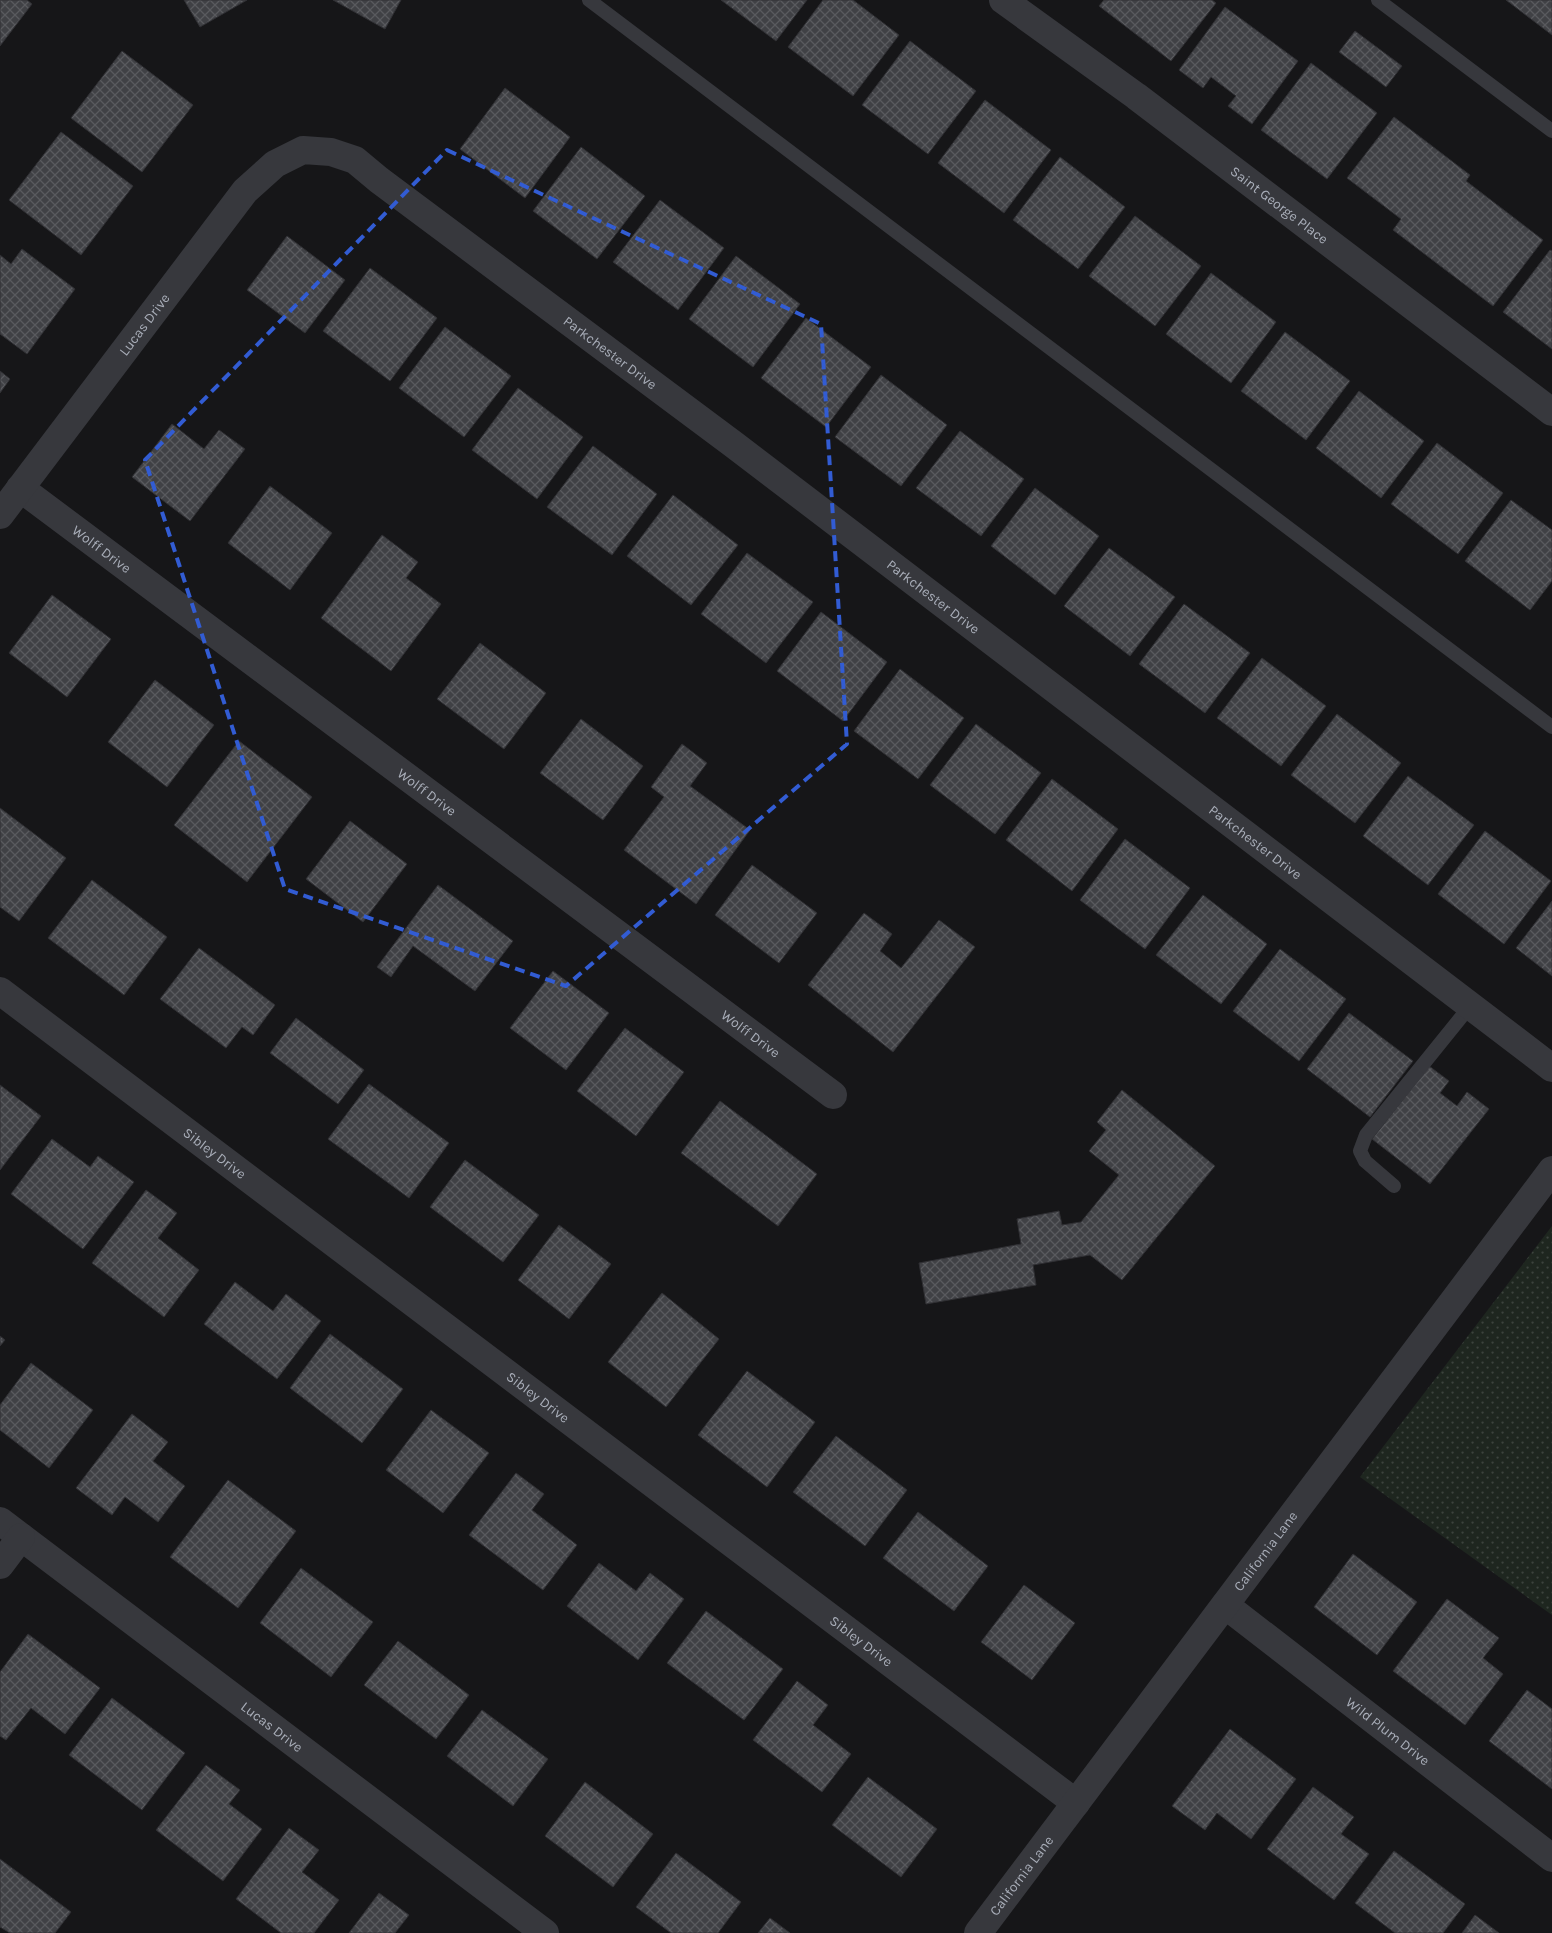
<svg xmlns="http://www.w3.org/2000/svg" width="1552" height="1933" viewBox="0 0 1552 1933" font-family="Karla,sans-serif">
<defs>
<pattern id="grass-dots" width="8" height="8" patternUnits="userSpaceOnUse" patternTransform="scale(1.25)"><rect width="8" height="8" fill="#1e261f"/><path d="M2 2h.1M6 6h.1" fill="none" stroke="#3c433d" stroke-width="1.8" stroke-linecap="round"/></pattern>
<pattern id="building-cross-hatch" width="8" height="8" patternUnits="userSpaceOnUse" patternTransform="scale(1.25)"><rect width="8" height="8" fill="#404145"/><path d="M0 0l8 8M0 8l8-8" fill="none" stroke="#595a5e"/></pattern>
</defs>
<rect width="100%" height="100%" fill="#161618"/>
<path fill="url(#grass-dots)" d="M 1552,1226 L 1552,1615 L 1360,1477 Z"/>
<path fill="url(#building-cross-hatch)" stroke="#303034" d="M 0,0 L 27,0 L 32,4 L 0,46 Z
M 184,0 L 247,0 L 200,27 Z
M 333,0 L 401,0 L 385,29 Z
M 721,0 L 807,0 L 776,41 Z
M 823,0 L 853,0 L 899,35 L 853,96 L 788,47 Z
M 1104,0 L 1212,0 L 1216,3 L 1171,61 L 1099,6 Z
M 1506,0 L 1552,0 L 1552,35 Z
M 1225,7 L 1298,61 L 1252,124 L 1228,106 L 1236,96 L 1211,77 L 1203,88 L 1179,70 Z
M 1355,31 L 1402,66 L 1386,87 L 1339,52 Z
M 910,41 L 976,91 L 928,154 L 862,105 Z
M 122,51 L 193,105 L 142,172 L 71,118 Z
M 1311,63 L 1377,113 L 1327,179 L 1261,130 Z
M 505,88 L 570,137 L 525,198 L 460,149 Z
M 985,100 L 1051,150 L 1004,213 L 938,163 Z
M 1394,117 L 1470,175 L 1466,181 L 1543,240 L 1493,306 L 1393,230 L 1401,219 L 1347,178 Z
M 61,132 L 133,186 L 81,255 L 9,200 Z
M 581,147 L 645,196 L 597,259 L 533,211 Z
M 1060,157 L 1125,207 L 1078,269 L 1013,220 Z
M 660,200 L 724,248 L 678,310 L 613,262 Z
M 1135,216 L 1201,266 L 1155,326 L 1089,276 Z
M 287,236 L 345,280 L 305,333 L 247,290 Z
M 22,249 L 75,289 L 27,354 L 0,334 L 0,255 L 11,264 Z
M 1550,250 L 1552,251 L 1552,349 L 1503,312 Z
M 736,256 L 800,304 L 753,367 L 689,319 Z
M 370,268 L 437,318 L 390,381 L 323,331 Z
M 1211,273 L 1276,322 L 1231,383 L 1166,334 Z
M 806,318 L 871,367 L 826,427 L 761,378 Z
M 445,327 L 511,376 L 464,437 L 399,388 Z
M 1285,332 L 1350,381 L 1306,440 L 1241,391 Z
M 0,371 L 10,379 L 0,393 Z
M 881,375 L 947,425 L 901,486 L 835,437 Z
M 518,388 L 583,437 L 537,499 L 472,450 Z
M 1359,391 L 1424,441 L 1381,498 L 1316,448 Z
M 172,424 L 204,449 L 219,430 L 245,449 L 190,521 L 132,477 Z
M 960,431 L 1024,479 L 981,536 L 916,488 Z
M 1437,443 L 1503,493 L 1458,554 L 1391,504 Z
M 593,446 L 657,494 L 612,555 L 547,507 Z
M 270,486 L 332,533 L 290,590 L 228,543 Z
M 1035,488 L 1099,536 L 1055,595 L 991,546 Z
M 673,495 L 738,545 L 691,605 L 627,556 Z
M 1511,500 L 1552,530 L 1552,581 L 1530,610 L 1465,561 Z
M 382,535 L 418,562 L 406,578 L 441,604 L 391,671 L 321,618 Z
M 1109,548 L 1175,597 L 1130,656 L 1064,606 Z
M 747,553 L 813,602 L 766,663 L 701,614 Z
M 52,595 L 111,639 L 67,697 L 9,653 Z
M 1184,604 L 1250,653 L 1205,713 L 1139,664 Z
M 821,612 L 887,662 L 843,721 L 777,671 Z
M 480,643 L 546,693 L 504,749 L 437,699 Z
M 1262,658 L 1326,706 L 1281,766 L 1217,718 Z
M 900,669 L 964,718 L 918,779 L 854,731 Z
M 155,680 L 214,725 L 167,787 L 108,742 Z
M 1337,714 L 1401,763 L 1355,823 L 1291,775 Z
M 581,719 L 643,766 L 603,820 L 540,773 Z
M 976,724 L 1041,773 L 995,834 L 930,785 Z
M 239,741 L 312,797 L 247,882 L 174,825 Z
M 682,744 L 707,763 L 690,786 L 750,830 L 696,904 L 624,850 L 664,797 L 651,787 Z
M 1408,776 L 1474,825 L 1428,885 L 1363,836 Z
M 1052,779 L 1118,829 L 1072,891 L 1006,840 Z
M 0,808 L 66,858 L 19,921 L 0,907 Z
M 350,821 L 407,864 L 363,922 L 306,879 Z
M 1485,831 L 1551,881 L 1504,944 L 1438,894 Z
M 1125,839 L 1190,888 L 1145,949 L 1080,900 Z
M 752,865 L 817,913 L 779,963 L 715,915 Z
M 92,880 L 167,937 L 124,995 L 48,938 Z
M 438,885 L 513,941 L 475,991 L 413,946 L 391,977 L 377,967 Z
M 1203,895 L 1267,944 L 1221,1004 L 1156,955 Z
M 1552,901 L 1552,976 L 1516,948 Z
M 864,913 L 892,934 L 880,951 L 901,968 L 939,920 L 975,947 L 893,1052 L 808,985 Z
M 199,948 L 275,1005 L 253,1035 L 242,1027 L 226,1048 L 160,999 Z
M 1280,949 L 1346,999 L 1299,1061 L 1233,1011 Z
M 553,971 L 609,1013 L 566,1070 L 510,1028 Z
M 1349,1013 L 1413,1061 L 1370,1117 L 1307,1069 Z
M 296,1018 L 364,1070 L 338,1104 L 270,1053 Z
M 625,1028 L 684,1072 L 636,1136 L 577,1091 Z
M 1429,1066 L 1449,1081 L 1440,1093 L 1457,1106 L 1467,1092 L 1489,1109 L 1430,1184 L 1372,1139 Z
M 369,1084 L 449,1143 L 409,1198 L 328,1139 Z
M 0,1085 L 41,1116 L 0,1170 Z
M 1122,1090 L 1215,1166 L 1122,1280 L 1090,1255 L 1033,1265 L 1036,1285 L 926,1304 L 919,1263 L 1021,1244 L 1017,1219 L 1059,1211 L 1062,1225 L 1081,1222 L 1119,1175 L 1089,1151 L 1106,1130 L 1097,1122 Z
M 720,1101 L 817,1174 L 778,1226 L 681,1153 Z
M 52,1139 L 90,1167 L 98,1156 L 134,1182 L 83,1249 L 11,1194 Z
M 465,1160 L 539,1215 L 503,1262 L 430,1207 Z
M 146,1190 L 177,1213 L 158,1238 L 199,1270 L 164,1317 L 92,1263 Z
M 559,1225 L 611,1264 L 569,1319 L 518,1280 Z
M 235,1282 L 273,1311 L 286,1294 L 321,1321 L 277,1379 L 204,1324 Z
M 662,1293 L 719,1339 L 666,1407 L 608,1362 Z
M 330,1334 L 403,1389 L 362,1443 L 290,1388 Z
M 0,1336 L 5,1340 L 0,1346 Z
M 31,1363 L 93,1410 L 49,1468 L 0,1430 L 0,1405 Z
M 747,1371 L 815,1422 L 767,1487 L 698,1435 Z
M 431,1410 L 489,1453 L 443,1513 L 386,1470 Z
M 132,1414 L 168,1442 L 153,1461 L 185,1486 L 158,1522 L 125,1497 L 112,1515 L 76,1488 Z
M 836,1436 L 907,1490 L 865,1546 L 793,1492 Z
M 516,1473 L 544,1494 L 532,1510 L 577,1545 L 543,1590 L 469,1535 Z
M 228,1480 L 296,1531 L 238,1608 L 170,1557 Z
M 918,1512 L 988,1566 L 954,1611 L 883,1558 Z
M 1353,1554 L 1417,1602 L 1377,1655 L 1314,1607 Z
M 599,1563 L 636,1591 L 650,1573 L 684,1599 L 638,1660 L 567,1606 Z
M 301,1568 L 373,1622 L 331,1677 L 260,1623 Z
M 1024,1585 L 1075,1623 L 1032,1680 L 981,1642 Z
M 1447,1599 L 1499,1638 L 1483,1658 L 1503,1674 L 1465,1725 L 1393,1671 Z
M 706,1611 L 783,1669 L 744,1720 L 667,1663 Z
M 28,1634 L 100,1688 L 65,1734 L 31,1708 L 6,1740 L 0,1736 L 0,1672 Z
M 398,1641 L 469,1695 L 436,1739 L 364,1685 Z
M 797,1681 L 828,1705 L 813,1725 L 851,1754 L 822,1792 L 753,1740 Z
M 1527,1690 L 1552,1709 L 1552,1789 L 1489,1741 Z
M 112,1698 L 185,1753 L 142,1810 L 69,1755 Z
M 482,1710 L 548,1759 L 513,1806 L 447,1756 Z
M 1230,1729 L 1296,1779 L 1251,1839 L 1217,1813 L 1205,1830 L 1172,1806 Z
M 206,1765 L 240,1790 L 229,1804 L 262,1829 L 223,1881 L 156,1830 Z
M 868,1777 L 937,1829 L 901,1877 L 832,1825 Z
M 585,1782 L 653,1834 L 613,1887 L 545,1836 Z
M 1313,1787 L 1354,1817 L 1341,1834 L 1369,1854 L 1334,1900 L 1267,1849 Z
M 289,1828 L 319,1850 L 302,1872 L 339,1900 L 314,1933 L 281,1933 L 236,1899 Z
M 1394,1851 L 1465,1904 L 1443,1933 L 1395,1933 L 1355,1903 Z
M 676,1853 L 741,1902 L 718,1933 L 671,1933 L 636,1907 Z
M 0,1859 L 71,1912 L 55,1933 L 10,1933 L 0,1927 Z
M 379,1893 L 409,1915 L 395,1933 L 349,1933 Z
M 1475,1915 L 1499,1933 L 1462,1933 Z
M 770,1918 L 790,1933 L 758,1933 Z"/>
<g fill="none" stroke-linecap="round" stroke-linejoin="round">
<path stroke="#37383d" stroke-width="14" d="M 589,0 L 1552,727
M 1378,0 L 1552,131
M 1394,1186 L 1365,1161 L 1360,1151 L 1366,1135 L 1471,1005"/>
<g stroke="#37383d" stroke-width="28">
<path id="s1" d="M 1003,0 L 1136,96 L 1552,412"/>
<path id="s2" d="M 20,488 L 833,1095"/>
<path id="s3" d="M 0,515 L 245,191 L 275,164 L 303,150 L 331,152 L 355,160 L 379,180 L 733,444 L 1552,1068"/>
<path id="s4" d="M 0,991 L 1076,1803"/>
<path id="s5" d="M 0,1521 L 545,1933"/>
<path d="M 0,1565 L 21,1537"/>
<path id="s6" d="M 1225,1605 L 1552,1858"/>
</g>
<path stroke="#37383d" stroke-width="28" id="s7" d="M 978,1933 L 1552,1170"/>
</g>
<path fill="none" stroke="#325cd3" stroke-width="4" stroke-dasharray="10 6" stroke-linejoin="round" d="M 447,150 L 821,324 L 847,744 L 566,986 L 285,889 L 145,460 Z"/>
<g text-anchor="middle" stroke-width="5" stroke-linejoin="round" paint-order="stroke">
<g font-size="14" fill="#a8adb8" stroke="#111113">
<text dy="5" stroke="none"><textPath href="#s1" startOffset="344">Saint George Place</textPath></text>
<text dy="5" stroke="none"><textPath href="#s3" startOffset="239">Lucas Drive</textPath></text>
<text dy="5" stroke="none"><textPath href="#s3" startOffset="851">Parkchester Drive</textPath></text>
<text dy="5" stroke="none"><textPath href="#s2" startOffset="102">Wolff Drive</textPath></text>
<text dy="5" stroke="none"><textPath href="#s3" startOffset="1256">Parkchester Drive</textPath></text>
<text dy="5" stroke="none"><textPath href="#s2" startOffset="508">Wolff Drive</textPath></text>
<text dy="5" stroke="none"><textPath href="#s3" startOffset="1661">Parkchester Drive</textPath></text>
<text dy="5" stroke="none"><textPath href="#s2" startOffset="912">Wolff Drive</textPath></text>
<text dy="5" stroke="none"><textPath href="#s4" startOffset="269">Sibley Drive</textPath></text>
<text dy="5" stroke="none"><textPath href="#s4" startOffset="674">Sibley Drive</textPath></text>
<text dy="5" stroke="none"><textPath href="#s7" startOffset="478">California Lane</textPath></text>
<text dy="5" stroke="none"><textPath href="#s4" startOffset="1079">Sibley Drive</textPath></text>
<text dy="5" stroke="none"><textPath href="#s5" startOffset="341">Lucas Drive</textPath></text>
<text dy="5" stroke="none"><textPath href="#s6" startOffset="206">Wild Plum Drive</textPath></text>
<text dy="5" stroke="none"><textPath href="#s7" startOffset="72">California Lane</textPath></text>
</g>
</g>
</svg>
